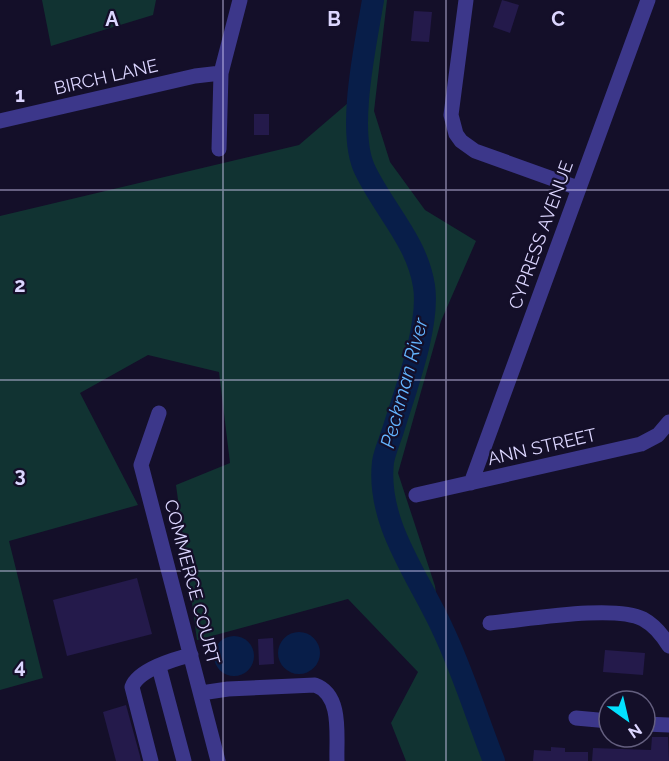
<svg xmlns="http://www.w3.org/2000/svg" width="669" height="761" viewBox="0 0 669 761" font-family="Raleway,sans-serif">
<rect width="100%" height="100%" fill="#140f29"/>
<path fill="#113332" d="M 42,0 L 156,0 L 153,15 L 51,46 Z
M 365,0 L 387,0 L 374,111 L 390,162 L 425,210 L 476,241 L 441,321 L 398,473 L 435,586 L 438,607 L 500,761 L 406,761 L 391,723 L 418,672 L 348,599 L 197,640 L 176,485 L 230,463 L 219,372 L 148,355 L 80,393 L 138,505 L 9,541 L 43,678 L 0,690 L 0,216 L 299,145 L 348,103 Z"/>
<path fill="#081e49" d="M278 653a21 21 0 1 1 42 0a21 21 0 1 1-42 0Z
M214 656a20 20 0 1 1 40 0a20 20 0 1 1-40 0Z"/>
<g fill="none" stroke-linecap="round" stroke-linejoin="round">
<path stroke="#081e49" stroke-width="22" d="M 373,0 C 366,43 346,131 365,170 C 384,210 417,241 424,286 C 430,324 406,389 394,427 C 391,438 385,450 383,462 C 376,523 419,577 443,630 C 463,672 477,718 494,761"/>
</g>
<path fill="#241a4b" d="M 502,0 L 519,5 L 510,33 L 493,27 Z
M 414,11 L 432,12 L 429,42 L 411,41 Z
M 254,114 L 269,114 L 269,135 L 254,135 Z
M 137,578 L 152,634 L 67,656 L 53,600 Z
M 273,638 L 274,664 L 259,665 L 258,639 Z
M 605,650 L 645,653 L 643,675 L 603,672 Z
M 126,705 L 140,756 L 141,761 L 116,761 L 103,712 Z
M 652,737 L 668,737 L 669,761 L 592,761 L 593,748 L 651,750 Z
M 551,747 L 565,748 L 565,752 L 588,752 L 588,761 L 533,761 L 534,750 L 551,751 Z"/>
<g fill="none" stroke-linecap="round" stroke-linejoin="round">
<path stroke="#3c378a" stroke-width="15" d="M 466,0 L 451,115 L 456,134 L 461,141 L 475,151 L 578,188
M 0,121 L 195,76 L 221,73
M 219,149 L 221,73 L 240,0
M 159,413 L 141,465 L 218,761
M 471,483 L 648,0
M 416,495 L 641,444 L 658,435 L 669,422
M 490,623 C 525,620 614,604 643,619 C 654,625 663,636 669,646
M 159,667 L 184,761
M 201,693 L 228,689 L 315,685 C 343,695 336,737 337,761
M 576,718 L 609,721
M 645,724 L 669,725
M 151,761 L 132,687 C 138,670 174,659 191,655"/>
</g>
<path fill="none" stroke="#dcd6ff" stroke-width="1.5" stroke-opacity="0.55" d="M 223,0 L 223,761M 446,0 L 446,761M 0,190 L 669,190M 0,380 L 669,380M 0,571 L 669,571"/>
<g text-anchor="middle" stroke-width="4.5" stroke-linejoin="round" paint-order="stroke">
<g font-size="18" fill="#dcd6ff" stroke="#140f29">
<text transform="translate(106 77) rotate(-13)" y="6">BIRCH LANE</text>
<text transform="translate(541 235) rotate(-70)" y="6">CYPRESS AVENUE</text>
<text transform="translate(542 447) rotate(-13)" y="6">ANN STREET</text>
<text transform="translate(192 582) rotate(75)" y="6">COMMERCE COURT</text>
</g>
<g font-size="20" font-style="italic" fill="#64b5ff" stroke="#140f29">
<text transform="translate(404 383) rotate(-75)" y="7">Peckman River</text>
</g>
</g>
<g font-size="20" text-anchor="middle" font-weight="bold" fill="#dcd6ff" stroke="#140f29" stroke-width="4.5" stroke-linejoin="round" paint-order="stroke">
<text x="112" y="26">A</text>
<text x="334" y="26">B</text>
<text x="558" y="26">C</text>
<text x="20" y="102">1</text>
<text x="20" y="292">2</text>
<text x="20" y="482">3</text>
<text x="20" y="673">4</text>
</g>
<g transform="translate(627 719) rotate(146)"><circle r="28" fill="#140f29" stroke="#645f7f" stroke-width="1.5"/>
<path d="M0-4.5L10 22L0 15L-10 22Z" fill="#02e1ff"/>
<text y="-9" font-size="16" font-weight="bold" text-anchor="middle" fill="#dcd6ff">N</text>
</g>
</svg>
